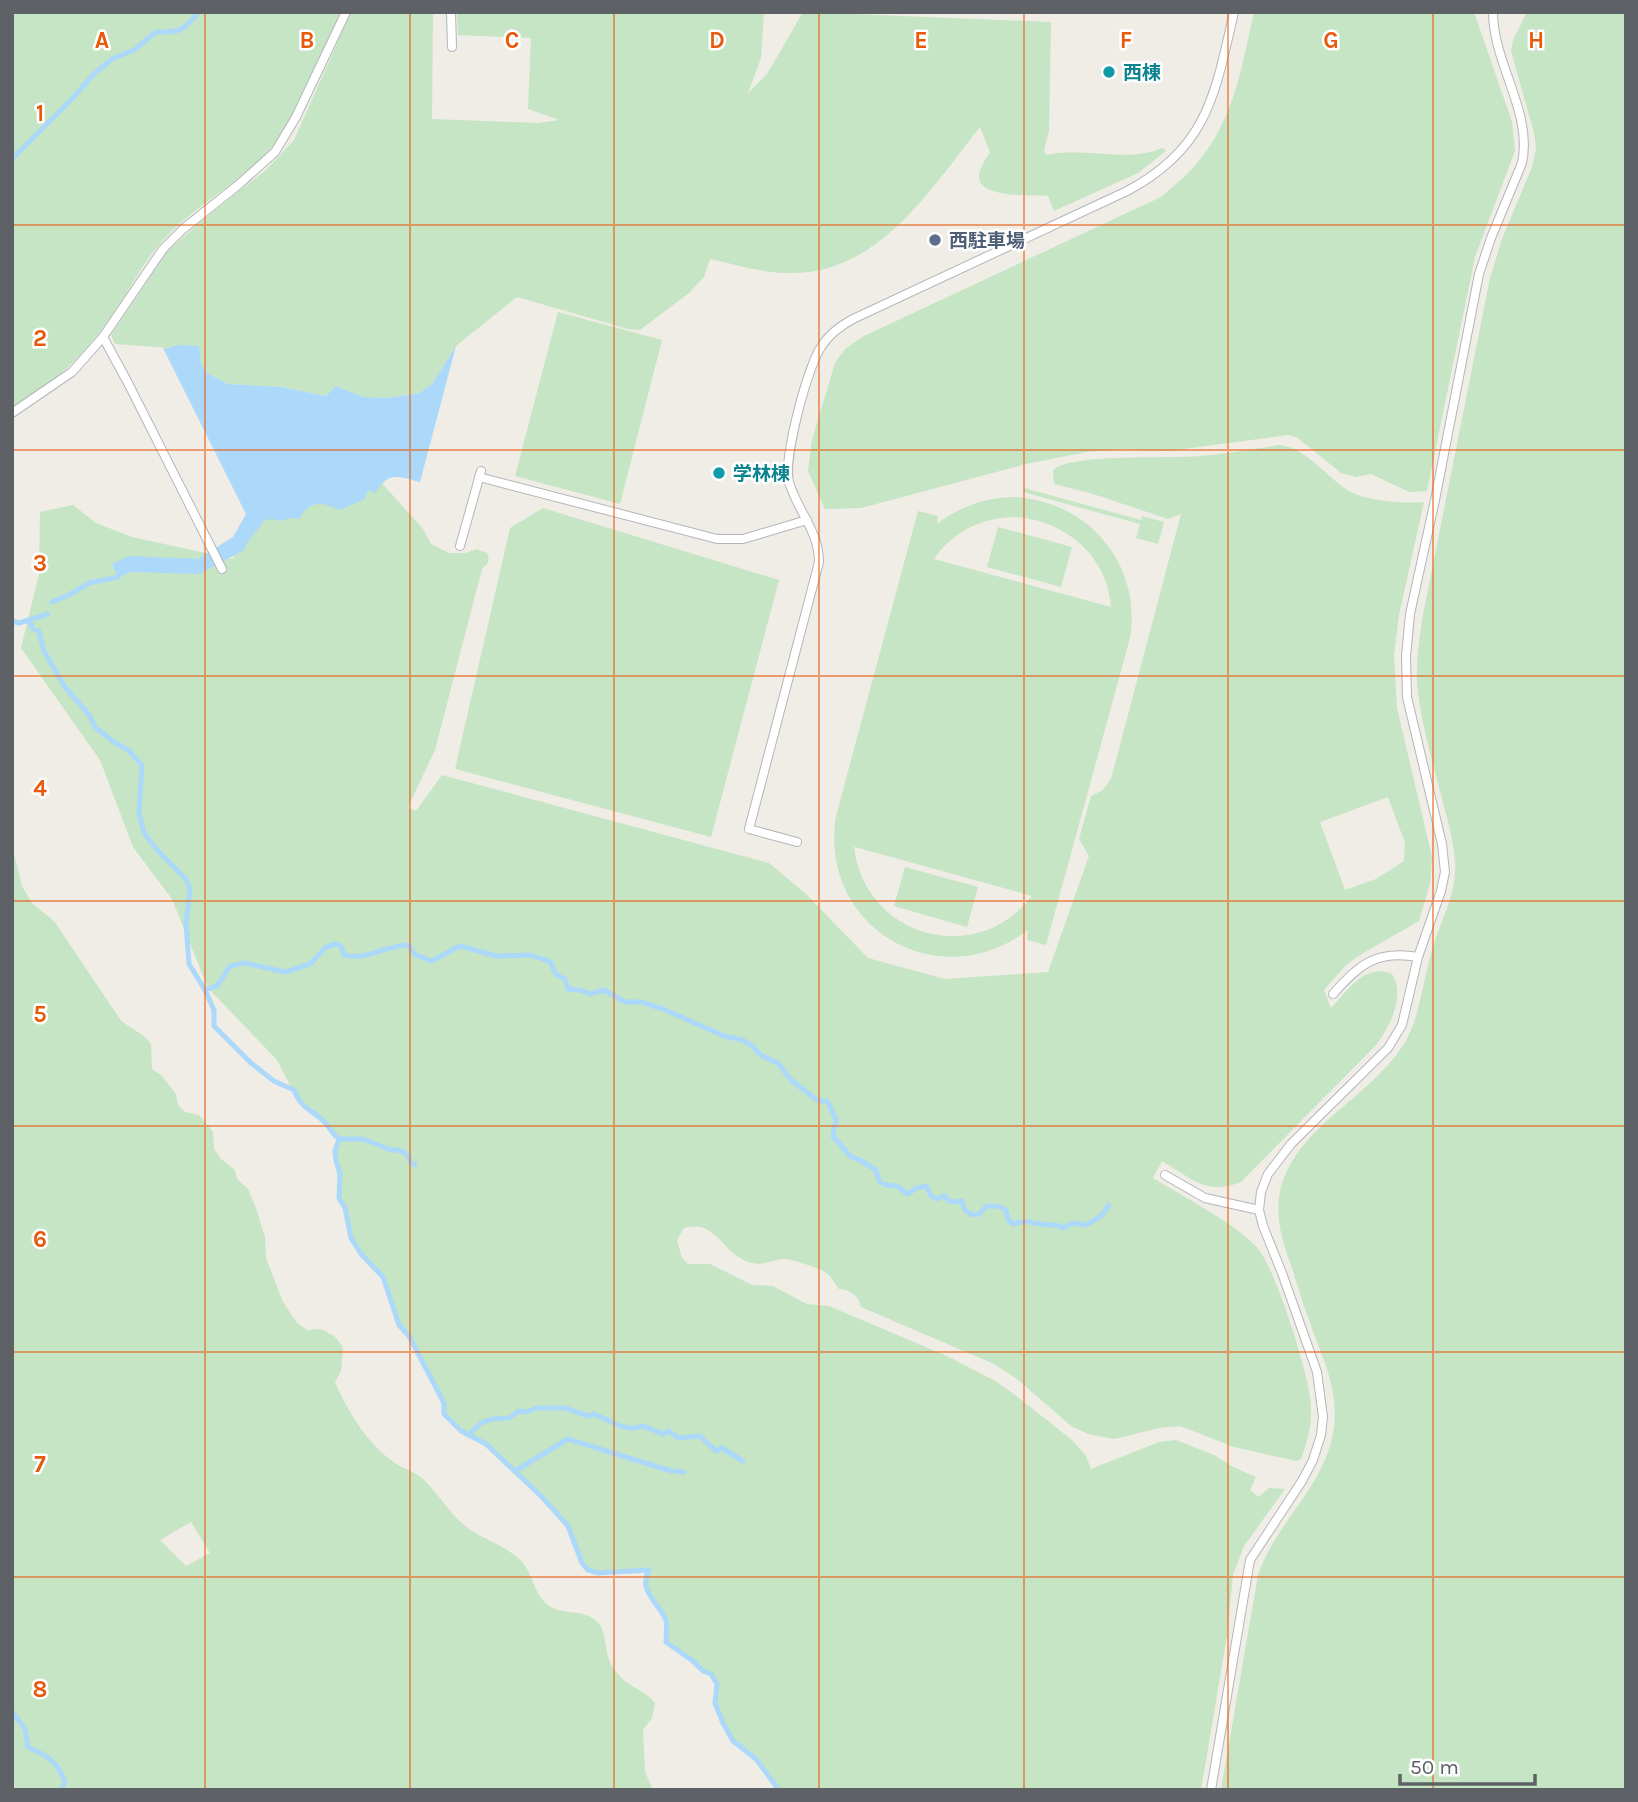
<svg xmlns="http://www.w3.org/2000/svg" width="1638" height="1802" viewBox="0 0 1638 1802" font-family="Karla,'Noto Sans JP',sans-serif">
<rect width="100%" height="100%" fill="#efede6"/>
<path fill="#c5e5c4" fill-rule="evenodd" d="M 12,12 L 342,12 C 319,60 298,124 259,161 C 226,191 186,212 157,247 C 141,267 130,289 116,309 C 89,351 56,383 12,407 Z
M 351,12 L 433,12 L 432,119 L 538,123 L 559,120 L 528,109 L 531,38 L 458,35 L 457,12 L 764,12 L 761,58 L 748,93 L 767,74 L 803,12 L 1051,22 L 1049,131 L 1044,150 L 1046,155 C 1084,147 1127,163 1163,148 L 1166,151 L 1138,173 L 1054,211 L 1048,196 C 1032,195 979,198 979,177 C 979,168 986,159 990,152 L 980,127 C 932,187 880,272 794,273 C 765,274 737,265 710,259 L 704,277 L 689,293 L 640,330 L 628,329 L 517,297 L 456,346 L 432,384 L 419,393 L 386,398 L 364,397 L 336,386 L 326,396 L 282,387 L 228,384 L 207,373 L 201,363 L 176,345 L 170,348 L 115,344 L 111,335 L 166,253 L 197,225 L 267,169 L 294,140 Z
M 1254,12 L 1474,12 L 1512,122 L 1515,151 L 1475,257 L 1427,491 L 1409,492 L 1371,474 L 1356,477 L 1341,473 L 1298,438 L 1288,435 L 1168,451 L 1121,449 L 1087,452 L 1026,464 L 861,508 L 825,509 L 808,471 L 812,440 L 835,363 L 845,349 L 864,336 L 1161,197 C 1173,186 1187,176 1197,163 C 1234,120 1242,66 1254,12 Z
M 1527,12 L 1626,12 L 1626,1790 L 1221,1790 L 1258,1575 C 1276,1521 1326,1487 1334,1427 C 1339,1388 1321,1355 1309,1320 C 1302,1302 1297,1283 1291,1265 C 1283,1243 1276,1222 1279,1198 C 1291,1118 1395,1093 1416,1016 C 1422,994 1426,972 1432,950 C 1440,922 1457,893 1455,864 C 1454,839 1446,815 1440,791 C 1431,756 1420,719 1417,683 C 1416,662 1419,641 1422,620 L 1490,278 L 1502,239 L 1532,167 L 1536,149 L 1534,133 L 1511,51 L 1513,40 Z
M 558,312 L 662,340 L 620,504 L 515,476 Z
M 1280,445 C 1307,448 1326,477 1349,491 C 1366,501 1405,504 1424,502 L 1399,615 L 1394,656 L 1397,708 L 1432,857 L 1430,884 L 1419,921 L 1360,955 L 1346,965 L 1324,990 L 1331,1008 C 1347,991 1366,962 1392,974 C 1406,995 1390,1026 1377,1044 L 1241,1182 C 1207,1196 1191,1178 1162,1161 L 1153,1178 C 1182,1196 1239,1225 1259,1250 C 1276,1271 1311,1379 1311,1407 C 1312,1425 1307,1442 1301,1459 L 1296,1461 L 1234,1447 L 1180,1426 L 1159,1428 L 1114,1439 L 1088,1434 L 1071,1426 L 1017,1379 L 994,1364 L 861,1307 C 858,1295 851,1290 839,1289 C 835,1284 831,1275 825,1272 C 822,1269 789,1258 784,1259 C 773,1259 765,1266 752,1263 C 722,1256 718,1219 684,1228 L 677,1240 L 682,1258 L 688,1264 L 710,1264 L 752,1285 L 773,1286 L 807,1304 L 829,1306 L 949,1357 L 997,1382 L 1015,1395 L 1072,1440 L 1086,1456 L 1091,1469 L 1159,1442 L 1176,1440 L 1214,1455 L 1233,1467 L 1256,1477 L 1250,1490 L 1258,1497 L 1269,1488 L 1285,1489 L 1244,1546 L 1233,1575 L 1227,1636 L 1201,1790 L 779,1790 L 756,1759 L 733,1741 L 723,1723 L 715,1703 L 717,1684 L 711,1675 L 703,1671 L 693,1661 L 666,1642 C 666,1634 668,1624 665,1618 C 657,1601 639,1591 649,1570 L 598,1573 L 588,1570 L 582,1563 L 568,1526 L 542,1497 L 486,1444 L 461,1431 L 444,1414 L 444,1403 L 409,1336 L 399,1325 L 383,1277 L 361,1254 L 351,1238 L 345,1208 L 339,1198 L 340,1174 L 336,1161 L 335,1151 L 339,1139 L 332,1134 L 327,1125 L 298,1101 L 277,1060 L 208,988 L 172,899 L 133,847 L 100,760 L 21,648 L 39,574 L 40,512 L 73,505 L 96,523 L 132,537 L 233,559 L 240,527 L 371,471 L 423,529 L 431,544 L 449,553 L 465,553 L 477,549 L 487,553 C 490,561 489,563 482,569 L 435,750 L 408,807 L 416,811 L 442,775 L 769,863 L 805,893 L 868,958 L 945,979 L 1048,972 L 1089,856 L 1079,839 L 1091,796 L 1103,790 L 1111,779 L 1181,514 L 1168,519 L 1090,493 L 1054,484 L 1053,470 C 1072,453 1170,459 1200,456 C 1227,454 1254,449 1280,445 ZM 1388,797 L 1405,843 L 1404,861 L 1376,879 L 1345,890 L 1320,822 Z
M 1024,488 L 1141,520 L 1142,516 L 1164,522 L 1158,544 L 1136,538 L 1140,524 L 1023,492 Z
M 1017,497 C 1090,503 1142,565 1130,638 L 1046,945 L 1027,940 L 1028,930 C 939,998 818,928 836,816 L 918,511 L 938,516 L 937,524 C 961,506 987,497 1017,497 ZM 1017,517 C 1065,521 1108,556 1111,607 L 934,559 C 953,531 983,517 1017,517 ZM 854,847 L 855,847 L 1032,896 C 977,968 865,938 854,847 Z
M 543,508 L 779,580 L 711,837 L 455,769 L 510,528 Z
M 998,527 L 1072,547 L 1061,587 L 987,567 Z
M 12,846 L 22,886 L 32,903 L 54,921 L 122,1022 L 144,1036 L 151,1044 L 152,1069 L 162,1076 L 176,1094 L 178,1105 L 185,1112 L 199,1115 L 213,1132 L 214,1149 L 221,1159 L 235,1170 L 237,1179 L 248,1189 L 256,1208 L 265,1237 L 266,1258 L 283,1302 L 297,1323 L 307,1330 L 321,1329 L 334,1336 L 343,1347 L 341,1371 L 335,1382 C 348,1412 368,1445 395,1463 C 403,1469 414,1471 423,1479 C 438,1493 449,1513 465,1526 C 483,1540 503,1544 519,1559 C 534,1572 533,1597 551,1607 C 567,1616 588,1608 600,1625 C 605,1633 605,1646 608,1656 C 609,1662 614,1669 618,1674 C 628,1687 645,1690 655,1703 L 652,1718 L 643,1730 L 645,1772 L 653,1790 L 12,1790 ZM 191,1522 L 210,1553 L 186,1566 L 160,1540 Z
M 905,867 L 978,887 L 967,927 L 894,906 Z"/>
<path fill="#acd8fa" d="M 176,345 L 199,346 L 201,363 L 207,373 L 228,384 L 282,387 L 326,396 L 336,386 L 364,397 L 386,398 L 419,393 L 432,384 L 456,346 L 420,482 C 398,476 388,471 375,493 L 368,490 L 365,499 L 340,510 C 322,502 310,499 299,519 L 290,518 L 281,521 L 273,519 L 264,520 C 258,532 248,537 244,550 L 199,574 L 132,572 L 118,577 L 112,564 L 128,556 L 198,559 L 233,537 L 246,514 L 163,348 L 170,348 Z"/>
<g fill="none" stroke-linecap="round" stroke-linejoin="round">
<path stroke="#acd8fa" stroke-width="5" d="M 12,159 L 69,102 L 94,74 L 112,59 L 134,50 L 156,32 C 179,33 184,30 199,12
M 52,602 L 69,595 L 89,583 L 118,577
M 29,620 L 33,629 L 39,631 L 44,651 L 65,687 L 90,716 L 95,727 L 114,742 L 128,750 L 142,765 L 139,813 L 144,833 L 157,850 L 186,879 L 190,890 L 186,923 L 189,964 L 205,990 L 214,1010 L 214,1026 L 251,1063 L 274,1081 L 294,1090 C 301,1110 316,1111 327,1125 C 332,1131 333,1135 339,1139 L 335,1151 L 336,1161 L 340,1174 L 339,1198 L 345,1208 L 351,1238 L 361,1254 L 383,1277 L 399,1325 L 409,1336 L 444,1403 L 444,1414 L 461,1431 L 486,1444 L 542,1497 L 568,1526 L 582,1563 L 588,1570 L 598,1573 L 649,1570 C 638,1591 657,1601 665,1618 C 668,1624 666,1634 666,1642 L 693,1661 L 703,1671 L 711,1674 L 717,1684 L 715,1703 L 723,1723 L 733,1741 L 756,1759 L 779,1790
M 12,621 L 19,623 L 48,614
M 205,990 L 217,986 L 230,966 L 245,963 L 285,972 L 310,964 L 326,947 L 336,944 L 341,946 L 344,955 C 368,961 388,944 409,945 L 414,954 L 431,961 L 460,946 L 496,956 L 530,955 L 551,962 C 553,971 556,976 565,979 L 568,989 L 580,990 L 590,994 L 604,990 L 625,1002 L 641,1002 L 663,1009 L 724,1036 L 743,1040 L 752,1046 L 762,1056 L 778,1063 L 791,1080 L 817,1100 L 828,1102 L 836,1120 L 833,1136 L 851,1157 L 858,1159 L 876,1170 L 879,1181 L 885,1185 L 897,1186 L 907,1194 L 917,1188 L 926,1186 L 932,1197 L 938,1199 L 944,1196 L 951,1202 L 962,1201 L 965,1210 L 972,1215 L 979,1214 L 987,1206 L 997,1206 L 1006,1210 L 1008,1219 L 1013,1224 C 1029,1219 1027,1223 1041,1224 C 1051,1226 1055,1223 1064,1228 L 1072,1223 L 1087,1225 L 1102,1215 L 1109,1205
M 339,1139 L 363,1139 L 391,1150 L 399,1150 L 408,1155 L 410,1162 L 415,1165
M 468,1435 L 481,1423 L 492,1419 L 509,1418 L 519,1411 L 526,1412 L 537,1408 L 566,1408 L 587,1416 L 594,1414 C 610,1420 625,1433 643,1426 L 663,1434 L 669,1431 L 678,1438 L 700,1436 L 716,1451 L 722,1448 L 743,1461
M 515,1471 L 568,1439 L 671,1471 L 684,1472
M 12,1711 L 25,1729 L 28,1747 C 49,1757 56,1760 65,1781 L 62,1790"/>
<defs>
<path id="lane" d="M 451,12 L 452,47
M 103,337 L 128,383 L 222,569
M 12,413 L 72,372 L 103,337 L 163,249 L 183,229 L 237,186 L 275,152 L 296,117 L 346,12
M 479,477 L 717,539 L 743,539 L 807,520
M 460,546 L 481,471
M 797,842 L 749,829 L 819,562 C 819,531 797,510 789,482 C 783,459 807,368 821,347 C 829,334 840,326 853,319 L 1127,191 C 1208,148 1215,94 1234,12
M 1333,994 C 1360,964 1376,950 1418,957
M 1165,1175 L 1205,1198 L 1259,1210
M 1211,1790 L 1250,1560 L 1302,1481 L 1313,1460 L 1321,1435 L 1323,1417 L 1317,1372 L 1282,1273 L 1263,1226 L 1259,1210 L 1261,1192 L 1268,1174 L 1291,1144 L 1388,1048 L 1402,1025 L 1418,957 L 1441,891 L 1445,872 L 1442,844 L 1407,697 L 1406,656 L 1410,614 L 1435,500 L 1479,274 L 1491,238 L 1522,163 C 1533,112 1493,64 1493,12"/>
</defs>
<use href="#lane" stroke="#b3b6ba" stroke-width="10"/>
<use href="#lane" stroke="#fff" stroke-width="8"/>
</g>
<path fill="none" stroke="#e8590c" stroke-width="2" stroke-opacity="0.55" d="M 205,12 L 205,1790M 410,12 L 410,1790M 614,12 L 614,1790M 819,12 L 819,1790M 1024,12 L 1024,1790M 1228,12 L 1228,1790M 1433,12 L 1433,1790M 12,225 L 1626,225M 12,450 L 1626,450M 12,676 L 1626,676M 12,901 L 1626,901M 12,1126 L 1626,1126M 12,1352 L 1626,1352M 12,1577 L 1626,1577"/>
<g fill="#0f9aa8" stroke="#fff" stroke-width="2.5">
<circle cx="1109" cy="72" r="7"/>
<circle cx="719" cy="473" r="7"/>
</g>
<circle fill="#5c6f8a" stroke="#fff" stroke-width="2.5" cx="935" cy="240" r="7"/>
<g text-anchor="middle" stroke-width="5" stroke-linejoin="round" paint-order="stroke">
<g font-size="19" font-weight="bold" fill="#0d838f" stroke="#fff" text-anchor="start">
<text x="1123" y="79">西棟</text>
<text x="733" y="480">学林棟</text>
</g>
<g font-size="19" font-weight="bold" fill="#4e5e75" stroke="#fff" text-anchor="start">
<text x="949" y="247">西駐車場</text>
</g>
</g>
<g font-size="23" text-anchor="middle" font-weight="bold" fill="#e8590c" stroke="#fff" stroke-width="5" stroke-linejoin="round" paint-order="stroke">
<text x="102" y="48">A</text>
<text x="307" y="48">B</text>
<text x="512" y="48">C</text>
<text x="717" y="48">D</text>
<text x="921" y="48">E</text>
<text x="1126" y="48">F</text>
<text x="1331" y="48">G</text>
<text x="1536" y="48">H</text>
<text x="40" y="121">1</text>
<text x="40" y="346">2</text>
<text x="40" y="571">3</text>
<text x="40" y="796">4</text>
<text x="40" y="1022">5</text>
<text x="40" y="1247">6</text>
<text x="40" y="1472">7</text>
<text x="40" y="1697">8</text>
</g>
<rect width="1638" height="1802" fill="none" stroke="#5e6165" stroke-width="28"/>
<path d="M1400 1774v10h135v-10" fill="none" stroke="#5e6165" stroke-width="3.5"/>
<text x="1410" y="1774" font-size="21" fill="#5e6165" stroke="#ffffff" stroke-width="5" paint-order="stroke">50 m</text>
</svg>
